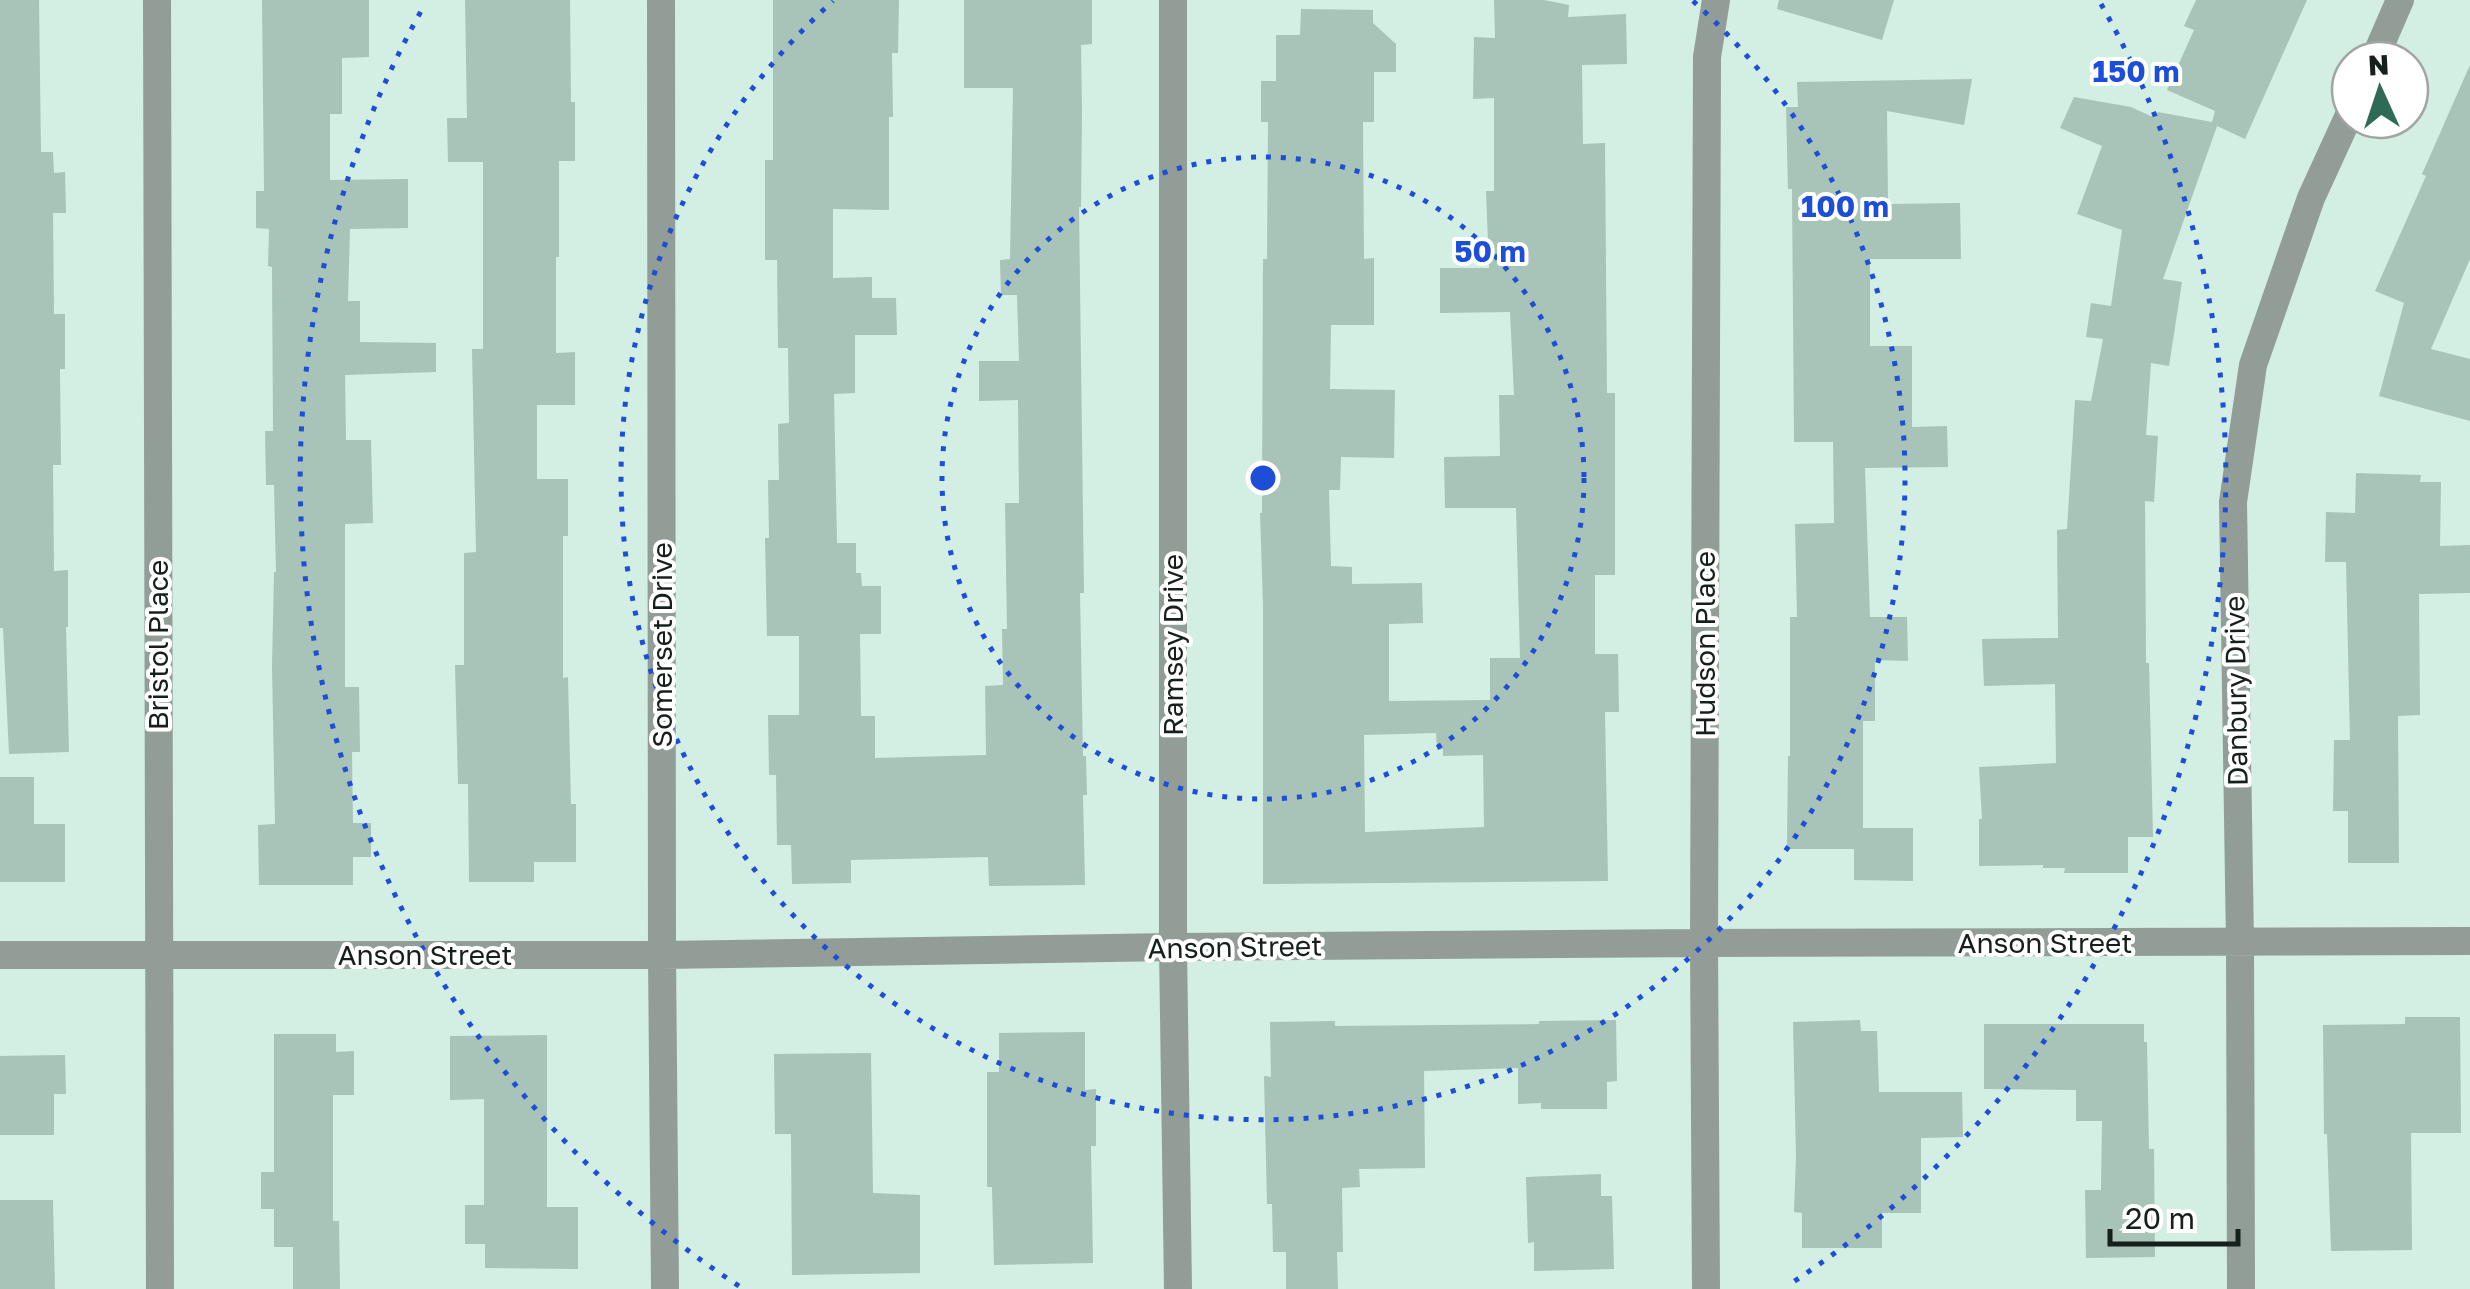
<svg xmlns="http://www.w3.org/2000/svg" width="2470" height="1289" viewBox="0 0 2470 1289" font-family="'Golos Text',sans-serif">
<rect width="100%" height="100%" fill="#d3eee2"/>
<path fill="#a8c3b7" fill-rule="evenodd" d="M 0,0 L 39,0 L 41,152 L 53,152 L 54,173 L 65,172 L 66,213 L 53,213 L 54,314 L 65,314 L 65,369 L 60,369 L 61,465 L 53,465 L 54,571 L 68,570 L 68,627 L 66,627 L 69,752 L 9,754 L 3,628 L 0,628 Z
M 262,0 L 369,0 L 369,57 L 342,58 L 342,114 L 330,114 L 330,180 L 408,179 L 408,228 L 350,229 L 348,301 L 360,301 L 360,342 L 436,343 L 436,372 L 345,375 L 346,440 L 371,440 L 373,523 L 345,524 L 345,687 L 359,687 L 360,752 L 352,752 L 353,823 L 371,823 L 371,857 L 353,857 L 353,885 L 259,885 L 258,825 L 275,824 L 272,666 L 274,572 L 276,572 L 274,485 L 266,485 L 265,431 L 273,431 L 272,267 L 268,266 L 269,229 L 256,228 L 256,191 L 264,191 Z
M 465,0 L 570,0 L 571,102 L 575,102 L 575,161 L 559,161 L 559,257 L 556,257 L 556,353 L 575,352 L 575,405 L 537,405 L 537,479 L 568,479 L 568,536 L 563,536 L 563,678 L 568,677 L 571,804 L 576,804 L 576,862 L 534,862 L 534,882 L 469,882 L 468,784 L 458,784 L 455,665 L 464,665 L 464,553 L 476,552 L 472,349 L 483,349 L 483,162 L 448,162 L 447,118 L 467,118 Z
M 773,0 L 899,0 L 898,53 L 892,53 L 893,117 L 889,117 L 889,210 L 833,209 L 833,278 L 872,277 L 872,298 L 896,298 L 897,335 L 855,335 L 855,393 L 834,394 L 837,543 L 856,543 L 856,573 L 861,573 L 862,586 L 881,586 L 881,634 L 860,634 L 861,716 L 875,716 L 875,758 L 986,755 L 985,686 L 1003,685 L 1002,629 L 1007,629 L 1005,503 L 1019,503 L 1018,400 L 979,401 L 979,361 L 1019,361 L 1017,295 L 1001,295 L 1000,260 L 1010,259 L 1013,88 L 964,88 L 964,0 L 1092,0 L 1092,44 L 1081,45 L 1082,110 L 1081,207 L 1079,207 L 1084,593 L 1080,593 L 1083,756 L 1086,756 L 1087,795 L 1083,795 L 1085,885 L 989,886 L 988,857 L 851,860 L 851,883 L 792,884 L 791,845 L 777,845 L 776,775 L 769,775 L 768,715 L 799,715 L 799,636 L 767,636 L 765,538 L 769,538 L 768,480 L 779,480 L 778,424 L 789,423 L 788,348 L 778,348 L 777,260 L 765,260 L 765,160 L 773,160 Z
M 1494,0 L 1544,0 L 1569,5 L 1568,17 L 1626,14 L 1627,64 L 1582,65 L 1583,144 L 1605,143 L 1607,393 L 1615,393 L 1615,575 L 1595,575 L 1595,654 L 1618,654 L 1619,712 L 1605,712 L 1608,881 L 1263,884 L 1263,605 L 1260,513 L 1262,513 L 1263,259 L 1267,259 L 1268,122 L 1261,122 L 1261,81 L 1276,81 L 1276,35 L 1300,35 L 1301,9 L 1373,10 L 1373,23 L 1396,44 L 1396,72 L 1374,72 L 1374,122 L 1363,122 L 1364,259 L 1374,258 L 1374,325 L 1331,325 L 1330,389 L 1395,390 L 1394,458 L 1341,457 L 1340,490 L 1329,490 L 1331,566 L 1352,567 L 1352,584 L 1422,583 L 1423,623 L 1389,624 L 1389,701 L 1490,700 L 1490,658 L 1520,658 L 1516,508 L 1445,508 L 1444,457 L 1500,456 L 1499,395 L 1514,395 L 1510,312 L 1440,313 L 1440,268 L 1489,268 L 1486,191 L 1494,191 L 1494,98 L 1473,99 L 1474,37 L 1495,38 ZM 1436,733 L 1437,750 L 1443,749 L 1443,756 L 1483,755 L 1484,827 L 1365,832 L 1364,735 Z
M 1779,0 L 1894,0 L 1882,40 L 1777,9 Z
M 2196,0 L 2307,0 L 2245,139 L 2217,126 L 2163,279 L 2182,282 L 2169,366 L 2151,363 L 2146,435 L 2158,436 L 2154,502 L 2145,501 L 2146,663 L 2149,663 L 2153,837 L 2128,837 L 2128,873 L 2064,873 L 2065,868 L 2043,868 L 2043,865 L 1979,866 L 1979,819 L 1982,819 L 1979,767 L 2056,763 L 2055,684 L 1984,686 L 1982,639 L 2058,638 L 2057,530 L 2067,529 L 2075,400 L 2091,401 L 2103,339 L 2086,337 L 2091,303 L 2111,306 L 2122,230 L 2077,214 L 2102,146 L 2060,128 L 2074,97 L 2131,107 L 2155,118 L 2158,112 L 2212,122 L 2215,111 L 2167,90 L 2194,30 L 2184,26 Z
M 2470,65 L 2470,259 L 2431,349 L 2470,359 L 2470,421 L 2379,396 L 2404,303 L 2375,291 L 2426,176 L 2422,174 Z
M 1972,79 L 1964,125 L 1887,111 L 1888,204 L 1960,203 L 1961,259 L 1870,259 L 1870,346 L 1912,346 L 1912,427 L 1947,426 L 1948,467 L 1865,468 L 1870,617 L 1907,617 L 1908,661 L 1875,660 L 1875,721 L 1863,721 L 1863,828 L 1913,828 L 1913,881 L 1854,880 L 1854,849 L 1787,849 L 1788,756 L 1790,756 L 1790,617 L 1797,617 L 1795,524 L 1834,523 L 1833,442 L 1794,442 L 1792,189 L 1788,189 L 1786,107 L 1798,107 L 1797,82 Z
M 2356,473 L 2421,475 L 2420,482 L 2441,482 L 2440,546 L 2470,545 L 2470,593 L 2419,594 L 2420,715 L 2398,716 L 2399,863 L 2348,863 L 2348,811 L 2333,811 L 2334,740 L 2350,740 L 2346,562 L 2325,562 L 2326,512 L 2355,513 Z
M 0,777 L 34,777 L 34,824 L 65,824 L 65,882 L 0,882 Z
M 2405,1017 L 2460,1017 L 2461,1133 L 2411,1133 L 2412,1250 L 2331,1251 L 2327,1134 L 2324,1134 L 2323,1025 L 2405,1024 Z
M 1616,1020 L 1617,1081 L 1607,1082 L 1607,1109 L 1541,1109 L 1541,1103 L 1518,1104 L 1518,1068 L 1424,1071 L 1425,1168 L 1359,1169 L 1360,1187 L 1342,1188 L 1343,1252 L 1337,1252 L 1338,1289 L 1286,1289 L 1286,1252 L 1273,1252 L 1272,1204 L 1267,1204 L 1264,1076 L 1271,1077 L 1270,1022 L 1335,1021 L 1335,1026 L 1539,1024 L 1539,1021 Z
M 1860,1020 L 1861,1031 L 1877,1031 L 1879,1092 L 1962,1092 L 1963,1137 L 1921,1138 L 1921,1213 L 1882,1213 L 1882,1248 L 1802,1248 L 1802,1213 L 1794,1212 L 1796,1157 L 1793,1022 Z
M 1984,1024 L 2144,1024 L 2144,1042 L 2147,1042 L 2149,1149 L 2154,1149 L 2155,1257 L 2086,1258 L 2085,1190 L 2101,1190 L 2102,1121 L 2076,1121 L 2076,1090 L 1984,1089 Z
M 1085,1032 L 1085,1090 L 1096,1089 L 1096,1146 L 1091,1146 L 1093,1263 L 994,1265 L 992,1187 L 987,1187 L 987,1072 L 999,1072 L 999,1033 Z
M 274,1034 L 336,1034 L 336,1052 L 354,1051 L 354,1095 L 333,1095 L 333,1221 L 339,1221 L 340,1289 L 293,1289 L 293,1247 L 274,1247 L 274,1209 L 261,1209 L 261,1172 L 274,1172 Z
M 547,1035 L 547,1207 L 578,1207 L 578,1269 L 485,1268 L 485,1244 L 465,1244 L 465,1205 L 484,1205 L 484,1099 L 450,1100 L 450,1036 Z
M 871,1053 L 873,1193 L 920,1195 L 920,1273 L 792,1275 L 791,1134 L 775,1134 L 774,1054 Z
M 65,1055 L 66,1094 L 54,1094 L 54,1135 L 0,1135 L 0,1056 Z
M 1601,1174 L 1601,1196 L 1612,1196 L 1614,1269 L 1534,1271 L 1534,1242 L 1528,1243 L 1526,1177 Z
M 0,1200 L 53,1200 L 55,1289 L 0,1289 Z"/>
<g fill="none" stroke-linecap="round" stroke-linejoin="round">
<path stroke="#929d98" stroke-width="28" d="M 157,0 L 160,1289
M 661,0 L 662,955 L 665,1289
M 1173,0 L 1173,947 L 1178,1289
M 2374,60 L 2400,0
M 0,955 L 662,955 L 1173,947 L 1704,943 L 2470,941
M 1706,1289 L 1704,943 L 1707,57 L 1716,0
M 2241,1289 L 2240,943 L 2233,502 L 2253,365 L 2311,198 L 2350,113"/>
</g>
<g fill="none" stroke="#1d4ed8" stroke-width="5" stroke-dasharray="5 10">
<circle cx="1263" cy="478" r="321"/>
<path d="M1693 1A642 642 0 1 1 833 1"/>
<path d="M739 1286A963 963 0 0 1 425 4M2101 4A963 963 0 0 1 1787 1286"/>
</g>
<g text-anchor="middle" stroke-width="8" stroke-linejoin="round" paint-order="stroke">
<g font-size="28" fill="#151f1b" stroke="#fff">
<text transform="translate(1705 644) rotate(-90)" y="10">Hudson Place</text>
<text transform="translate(158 645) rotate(-90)" y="10">Bristol Place</text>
<text transform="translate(662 645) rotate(-90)" y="10">Somerset Drive</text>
<text transform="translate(1173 645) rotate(-90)" y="10">Ramsey Drive</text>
<text transform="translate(2236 691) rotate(-91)" y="10">Danbury Drive</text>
<text x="2045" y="953">Anson Street</text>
<text transform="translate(1235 947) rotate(-1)" y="10">Anson Street</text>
<text x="425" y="965">Anson Street</text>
</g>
</g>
<circle cx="1263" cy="478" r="15" fill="#1d4ed8" stroke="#fff" stroke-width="5"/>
<g font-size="30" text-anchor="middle" font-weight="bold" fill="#1d4ed8" stroke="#fff" stroke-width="8" stroke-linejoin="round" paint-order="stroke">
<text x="2136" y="82">150 m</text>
<text x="1845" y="217">100 m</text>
<text x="1490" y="262">50 m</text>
</g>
<g transform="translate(2380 90) rotate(357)"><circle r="48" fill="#ffffff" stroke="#a1a5a4" stroke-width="2.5"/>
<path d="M0-8L18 38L0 25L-18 38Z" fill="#2e6a55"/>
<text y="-15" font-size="28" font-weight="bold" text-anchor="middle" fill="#151f1b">N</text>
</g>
<path d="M2110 1229v15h128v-15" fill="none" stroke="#151f1b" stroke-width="5"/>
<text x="2125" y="1229" font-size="30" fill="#151f1b" stroke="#ffffff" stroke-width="8" paint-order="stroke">20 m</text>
</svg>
